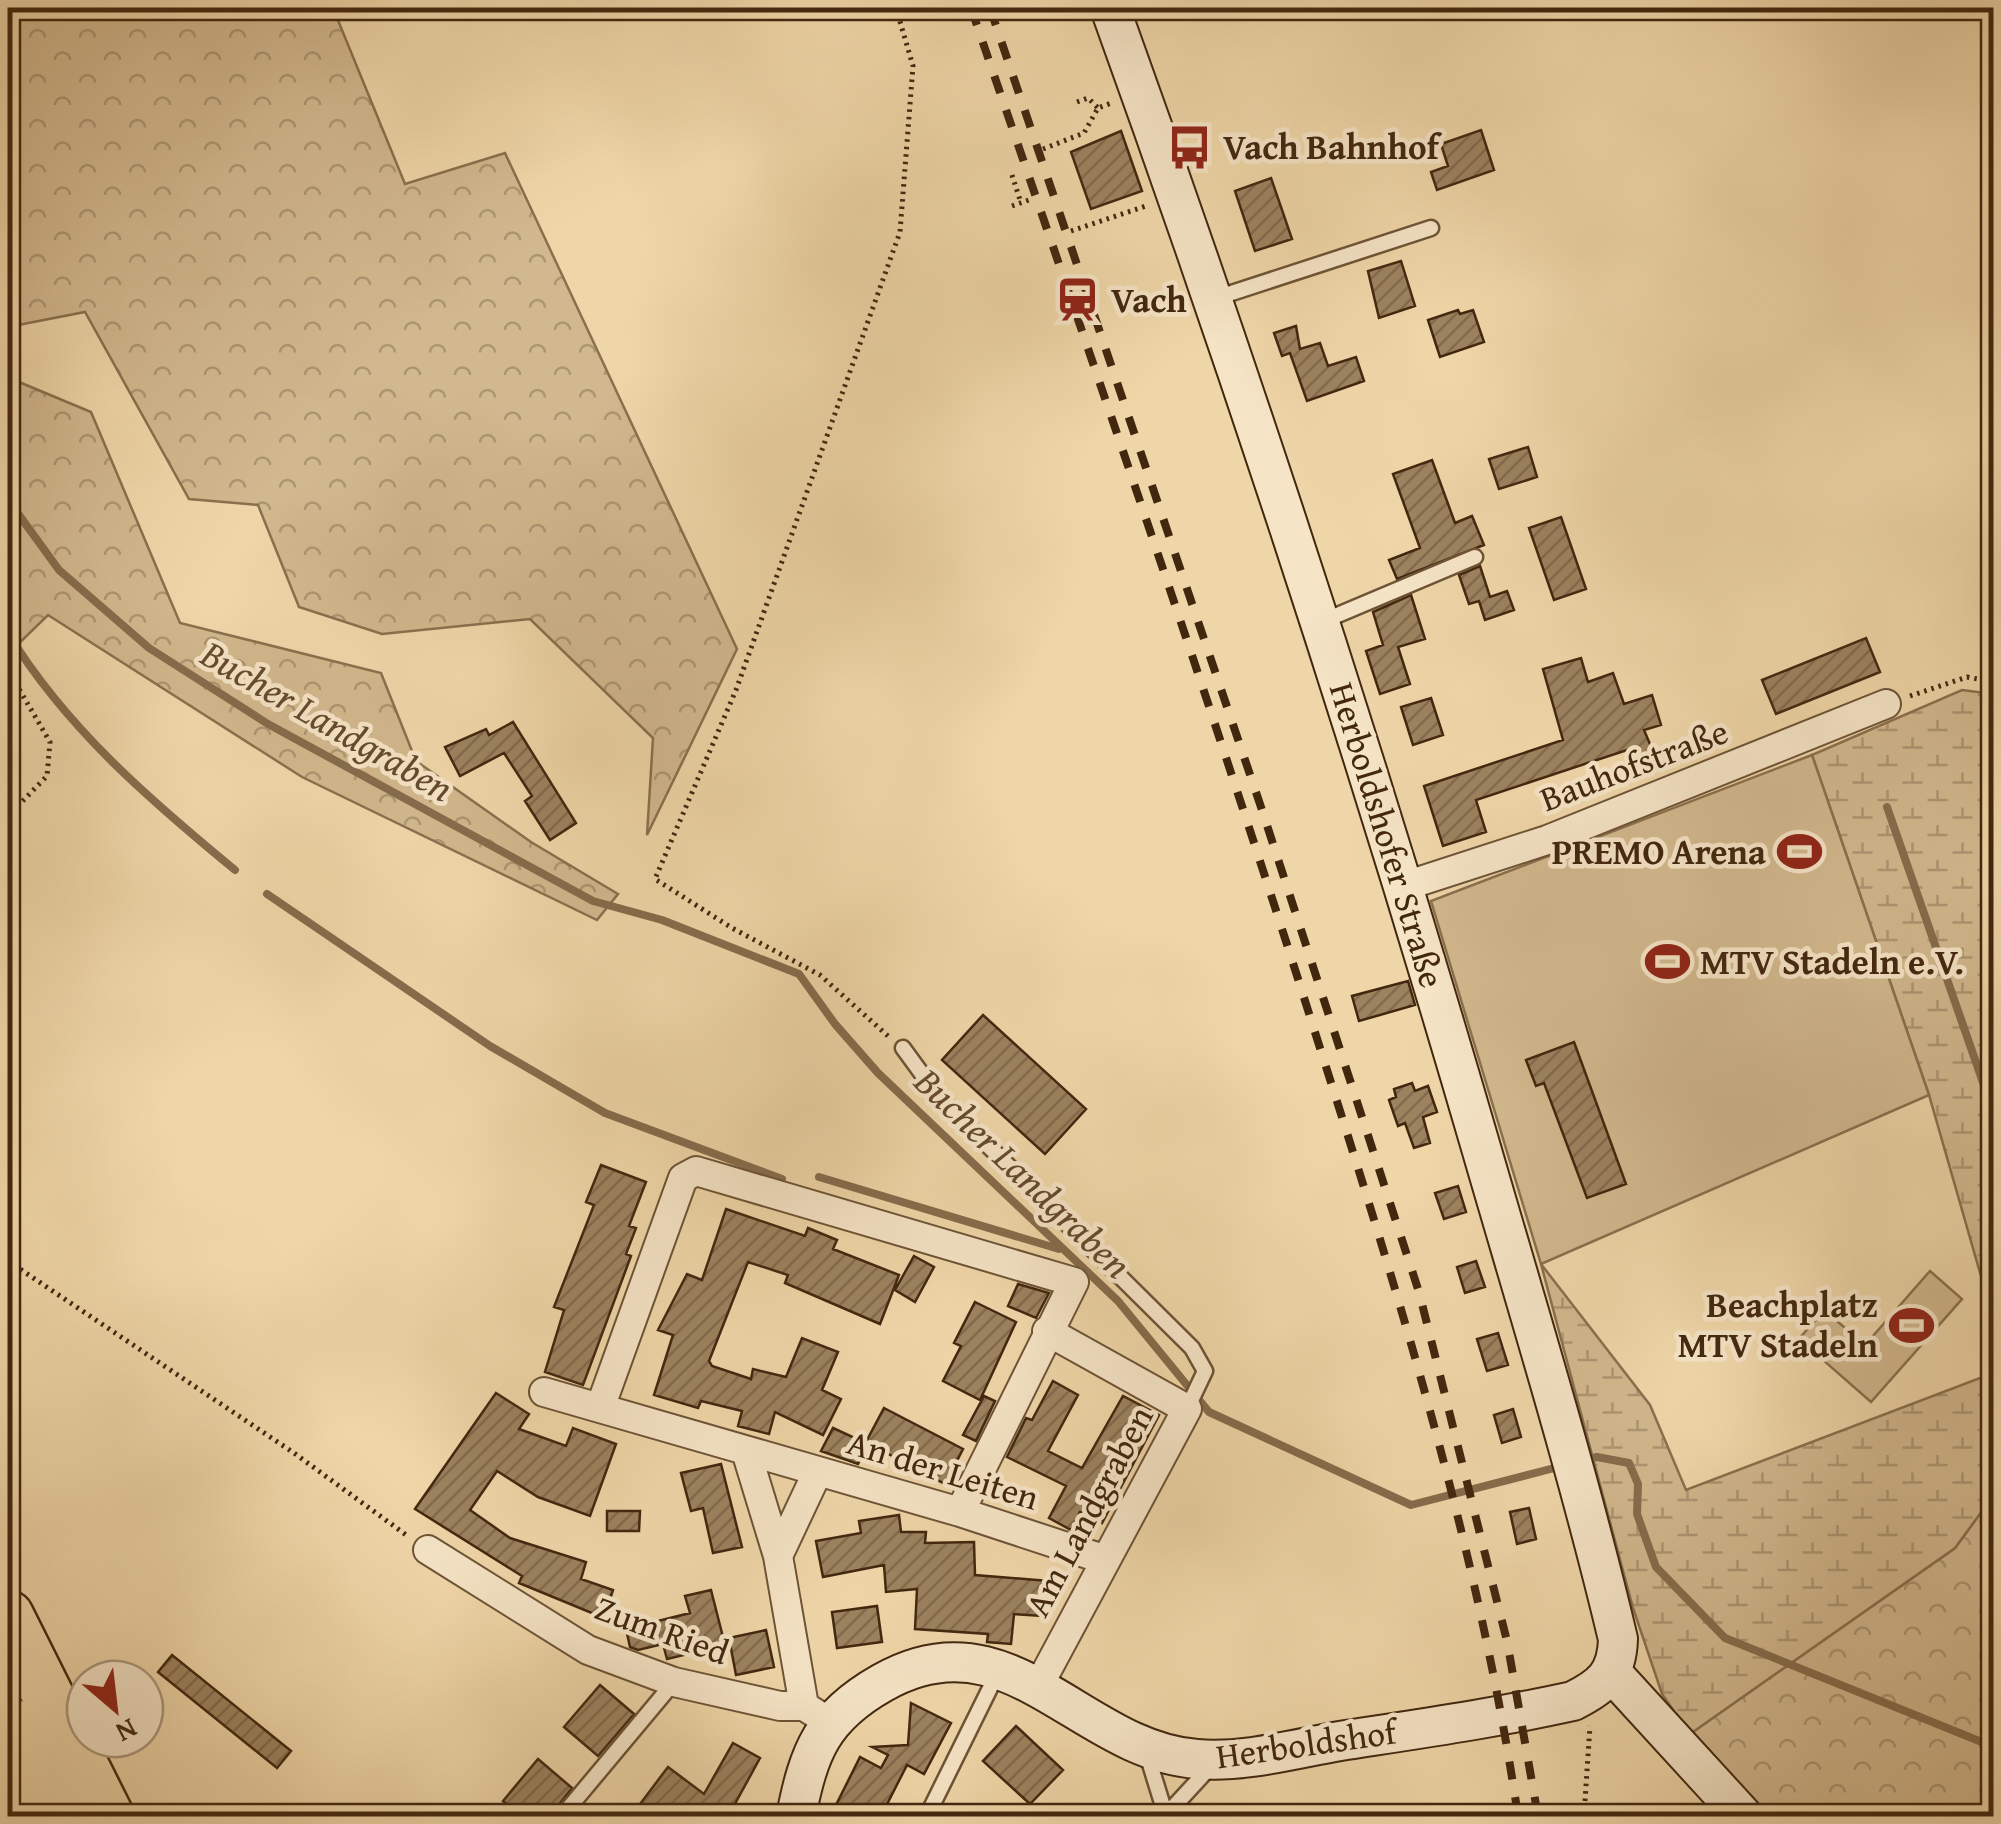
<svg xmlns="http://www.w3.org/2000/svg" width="2001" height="1824" viewBox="0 0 2001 1824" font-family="'Gentium Book Plus',serif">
<defs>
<pattern id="forest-crowns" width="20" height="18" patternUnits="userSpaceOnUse" patternTransform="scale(2.5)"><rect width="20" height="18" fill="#d2b88e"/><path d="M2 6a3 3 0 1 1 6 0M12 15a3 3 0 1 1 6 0" fill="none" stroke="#ac9672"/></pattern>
<pattern id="wetland-marsh" width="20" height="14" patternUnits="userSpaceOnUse" patternTransform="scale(2.5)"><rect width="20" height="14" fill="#d2b88e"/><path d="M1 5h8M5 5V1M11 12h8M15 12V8" fill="none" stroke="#ac9672"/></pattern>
<pattern id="building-hatch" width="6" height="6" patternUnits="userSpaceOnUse" patternTransform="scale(2.5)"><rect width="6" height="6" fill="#9c825f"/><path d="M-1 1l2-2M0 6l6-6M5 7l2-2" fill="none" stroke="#816a4d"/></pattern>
</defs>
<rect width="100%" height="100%" fill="#efd6a8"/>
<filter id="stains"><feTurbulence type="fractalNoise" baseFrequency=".002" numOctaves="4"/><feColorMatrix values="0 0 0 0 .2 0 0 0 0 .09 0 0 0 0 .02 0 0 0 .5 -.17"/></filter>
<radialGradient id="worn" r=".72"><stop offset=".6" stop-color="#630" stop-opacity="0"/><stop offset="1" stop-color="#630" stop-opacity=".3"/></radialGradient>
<path fill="url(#forest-crowns)" stroke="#8a704e" stroke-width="2.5" d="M 8,8 L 333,8 L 405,184 L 505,153 L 737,649 L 647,835 L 653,738 L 530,619 L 382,634 L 299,607 L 258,505 L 189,499 L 85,312 L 8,327 Z
M 8,347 L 19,382 L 91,412 L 180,623 L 381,673 L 416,761 L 531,842 L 618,894 L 597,920 L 302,777 L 48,615 L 9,653 Z
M 1993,1496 L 1993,1816 L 1753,1816 L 1690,1734 L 1955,1548 Z"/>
<path fill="url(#wetland-marsh)" stroke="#8a704e" stroke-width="2.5" d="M 1962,690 L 1993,694 L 1993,1318 L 1929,1095 L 1812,755 Z
M 1541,1264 L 1650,1405 L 1686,1490 L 1993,1373 L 1993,1496 L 1955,1548 L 1690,1734 L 1662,1694 L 1633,1608 Z"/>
<path fill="#d2b88e" stroke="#8a704e" stroke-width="2.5" d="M 1812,755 L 1929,1095 L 1541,1264 L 1431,901 Z
M 1930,1271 L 1962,1299 L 1871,1402 L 1799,1339 L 1824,1310 L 1865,1345 Z"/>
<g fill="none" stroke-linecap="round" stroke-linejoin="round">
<path stroke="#866c4c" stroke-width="8" d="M 8,490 L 11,504 L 59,570 L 149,648 L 268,724 L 593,901 L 662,920 L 799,974 L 835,1024 L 878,1073 L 1118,1301 L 1209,1412 L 1411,1505 L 1562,1466
M 8,633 C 66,728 150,800 235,870
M 1887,807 L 1994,1114
M 267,894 L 490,1046 L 605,1113 L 782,1179
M 819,1177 L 1059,1249
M 1585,1460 L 1597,1457 L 1629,1463 L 1638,1484 L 1637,1514 L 1656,1567 L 1725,1638 L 1994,1747"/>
</g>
<path fill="url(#building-hatch)" stroke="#42270f" stroke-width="2.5" d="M 1481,130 L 1494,170 L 1437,190 L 1431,172 L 1448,166 L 1441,144 Z
M 1121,131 L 1142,191 L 1091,209 L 1071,152 Z
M 1271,178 L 1292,239 L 1255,251 L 1235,191 Z
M 1401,261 L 1415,306 L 1379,318 L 1368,271 Z
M 1458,310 L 1460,314 L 1473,310 L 1484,342 L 1440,357 L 1428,320 Z
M 1296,326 L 1300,349 L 1320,343 L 1328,366 L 1356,357 L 1364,381 L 1307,401 L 1290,353 L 1282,356 L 1274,333 Z
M 1528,447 L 1537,477 L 1499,489 L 1489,459 Z
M 1432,460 L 1455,523 L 1472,516 L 1484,545 L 1397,579 L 1389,560 L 1420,548 L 1393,474 Z
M 1561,517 L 1586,589 L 1554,600 L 1529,528 Z
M 1480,566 L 1490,597 L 1507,591 L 1514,610 L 1485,620 L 1479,601 L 1469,604 L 1459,575 Z
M 1411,595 L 1425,639 L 1398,647 L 1410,684 L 1380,694 L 1366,651 L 1383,645 L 1373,612 Z
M 1866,638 L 1880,672 L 1776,714 L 1762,680 Z
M 1581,658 L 1588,682 L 1613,673 L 1624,704 L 1652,695 L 1661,725 L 1644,730 L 1658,763 L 1636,772 L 1627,750 L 1476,800 L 1486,832 L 1443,846 L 1424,786 L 1563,740 L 1543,669 Z
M 1431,698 L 1443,735 L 1413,745 L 1401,707 Z
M 513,722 L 576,823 L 550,840 L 525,801 L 532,796 L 504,753 L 460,776 L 445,747 L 486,729 L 489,735 Z
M 1408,981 L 1415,1005 L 1359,1021 L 1352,996 Z
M 983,1015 L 1086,1109 L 1045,1154 L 942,1060 Z
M 1574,1042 L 1626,1184 L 1587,1198 L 1544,1083 L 1536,1086 L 1526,1060 Z
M 1412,1083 L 1415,1091 L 1428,1086 L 1437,1112 L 1423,1117 L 1430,1143 L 1414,1148 L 1405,1123 L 1398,1126 L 1389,1100 L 1396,1097 L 1394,1089 Z
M 601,1165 L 646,1182 L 629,1226 L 636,1228 L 626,1254 L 631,1256 L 583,1385 L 545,1372 L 564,1310 L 554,1307 L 594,1205 L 586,1202 Z
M 1458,1186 L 1466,1212 L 1444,1219 L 1435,1193 Z
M 726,1209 L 805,1236 L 808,1228 L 837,1240 L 833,1249 L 899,1275 L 880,1324 L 785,1283 L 788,1275 L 748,1262 L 709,1361 L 712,1366 L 751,1379 L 753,1369 L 786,1377 L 802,1338 L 838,1352 L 822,1390 L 841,1399 L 823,1435 L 775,1412 L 769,1434 L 738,1426 L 742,1411 L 701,1401 L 698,1408 L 654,1395 L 673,1335 L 658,1330 L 687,1274 L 702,1280 Z
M 914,1256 L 934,1267 L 915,1302 L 895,1290 Z
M 1476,1261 L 1485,1287 L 1465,1293 L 1457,1267 Z
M 1018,1284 L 1049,1293 L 1036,1318 L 1008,1306 Z
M 975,1302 L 1016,1322 L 980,1400 L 943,1381 L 961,1346 L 954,1343 Z
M 1498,1333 L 1508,1365 L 1487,1371 L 1477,1339 Z
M 1053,1381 L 1078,1395 L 1048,1451 L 1082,1468 L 1123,1396 L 1159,1415 L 1102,1523 L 1080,1512 L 1071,1530 L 1049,1518 L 1066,1486 L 1007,1457 L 1026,1418 L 1032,1420 Z
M 496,1393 L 529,1414 L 519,1429 L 566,1446 L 573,1428 L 616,1444 L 590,1516 L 538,1497 L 497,1471 L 470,1510 L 510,1538 L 586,1562 L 581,1579 L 613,1590 L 604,1618 L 519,1583 L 522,1576 L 415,1509 Z
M 984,1396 L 995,1401 L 976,1441 L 963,1435 Z
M 884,1408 L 963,1449 L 945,1484 L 866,1442 Z
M 1513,1409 L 1521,1437 L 1502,1443 L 1494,1415 Z
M 833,1428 L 868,1444 L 858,1464 L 821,1451 Z
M 721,1464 L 742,1547 L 713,1553 L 703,1508 L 691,1511 L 681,1473 Z
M 1529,1508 L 1536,1539 L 1517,1544 L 1510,1512 Z
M 607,1511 L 640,1511 L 639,1531 L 607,1531 Z
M 899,1515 L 901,1532 L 926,1532 L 925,1543 L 974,1542 L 975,1575 L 1048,1581 L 1042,1616 L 1014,1614 L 1011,1644 L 987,1642 L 988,1634 L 915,1629 L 917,1589 L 886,1592 L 884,1565 L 823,1577 L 816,1541 L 861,1533 L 859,1521 Z
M 711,1590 L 725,1645 L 667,1659 L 663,1644 L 638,1650 L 630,1647 L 626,1629 L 690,1613 L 685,1596 Z
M 877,1606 L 882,1642 L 837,1648 L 832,1612 Z
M 766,1630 L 774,1667 L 736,1675 L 729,1638 Z
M 172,1655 L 291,1751 L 277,1768 L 158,1672 Z
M 600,1685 L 634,1714 L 598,1756 L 564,1727 Z
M 911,1703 L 951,1723 L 924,1774 L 907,1765 L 881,1816 L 864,1816 L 837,1803 L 860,1757 L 881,1768 L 888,1755 L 872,1747 L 908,1745 Z
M 1016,1726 L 1063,1770 L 1030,1804 L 983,1761 Z
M 733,1743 L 760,1758 L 730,1813 L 735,1816 L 631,1816 L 668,1767 L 704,1794 Z
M 538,1759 L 572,1788 L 550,1816 L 521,1816 L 503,1801 Z"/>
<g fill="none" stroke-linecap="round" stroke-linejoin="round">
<defs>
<path id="lane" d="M 1213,299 L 1431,228
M 1321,622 L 1475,557
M 903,1048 L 938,1096 L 1192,1348 L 1205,1371 L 1187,1409
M 1146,1751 L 1166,1816
M 1166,1815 L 1213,1764
M 562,1816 L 674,1682
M 927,1816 L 997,1674"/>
<path id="street" d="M 1405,886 L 1547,840 L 1886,704
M 544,1392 L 960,1512 L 1103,1559
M 600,1408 L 683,1178 L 696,1171 L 1074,1282 L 960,1512
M 746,1451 L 778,1556 L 804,1706
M 428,1550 L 588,1650 L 674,1682 L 780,1706 L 804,1706 L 829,1722
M 778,1556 L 818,1471
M 1039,1685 L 1187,1409 L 1047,1331"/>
<path id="secondary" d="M 1613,1674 L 1743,1816
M 796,1816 C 809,1751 822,1717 882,1683 C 1009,1610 1080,1751 1197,1759 C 1244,1763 1294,1749 1340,1741 C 1418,1729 1496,1718 1573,1701 C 1603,1686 1617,1674 1618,1639 C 1579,1475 1529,1313 1482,1151 C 1370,766 1246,385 1110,8"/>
<path id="highway" d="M 8,1616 L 108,1816
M 8,1722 L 55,1816"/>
</defs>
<use href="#lane" stroke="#6d5335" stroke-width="19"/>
<use href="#street" stroke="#6d5335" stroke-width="32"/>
<use href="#secondary" stroke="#42270f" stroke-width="42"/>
<use href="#highway" stroke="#42270f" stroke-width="55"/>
<path stroke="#42270f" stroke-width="5" stroke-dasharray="2.5 5" stroke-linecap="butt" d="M 1077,102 L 1088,98 L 1098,108
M 1043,149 L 1084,133 L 1098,108 L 1114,102
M 1012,175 L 1021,203
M 1012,206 L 1029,200
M 1071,231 L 1149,205
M 8,670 L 50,742 L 47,776 L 8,816
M 1910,696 L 1967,677 L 1994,682
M 888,1036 L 820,975 L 732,928 L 655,879 L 736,690 L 900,232 L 913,66 L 896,8
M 8,1261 L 294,1453 L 409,1537
M 1584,1816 L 1590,1726"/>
<use href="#lane" stroke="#f5e4c6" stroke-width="14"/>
<use href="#street" stroke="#f5e4c6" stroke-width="28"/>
<use href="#secondary" stroke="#f5e4c6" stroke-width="38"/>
<use href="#highway" stroke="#efd6a8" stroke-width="50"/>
<path stroke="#42270f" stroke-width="8" stroke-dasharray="18 18" stroke-linecap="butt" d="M 971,8 C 1087,346 1205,685 1313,1026 C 1396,1286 1478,1545 1518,1816
M 990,8 L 1262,810 L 1419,1292 L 1507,1641 L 1538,1816"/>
</g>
<defs>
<symbol id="bus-bare" viewBox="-9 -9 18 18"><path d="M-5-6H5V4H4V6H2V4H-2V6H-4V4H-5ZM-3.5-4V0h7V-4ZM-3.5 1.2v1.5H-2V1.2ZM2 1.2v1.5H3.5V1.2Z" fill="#8f2418" stroke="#f5e4c6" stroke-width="2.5" paint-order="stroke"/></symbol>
<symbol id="station-bare" viewBox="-9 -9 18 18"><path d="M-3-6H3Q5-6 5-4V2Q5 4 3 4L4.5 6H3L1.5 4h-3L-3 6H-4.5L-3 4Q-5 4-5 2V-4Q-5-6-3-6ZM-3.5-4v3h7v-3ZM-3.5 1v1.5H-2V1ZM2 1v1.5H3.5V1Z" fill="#8f2418" stroke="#f5e4c6" stroke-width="2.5" paint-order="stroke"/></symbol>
<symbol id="stadium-bare" viewBox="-9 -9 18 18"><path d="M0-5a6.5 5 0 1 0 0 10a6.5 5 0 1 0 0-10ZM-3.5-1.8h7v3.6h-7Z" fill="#8f2418" stroke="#f5e4c6" stroke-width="2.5" paint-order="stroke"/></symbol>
</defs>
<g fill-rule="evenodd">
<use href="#bus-bare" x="1158" y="116" width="63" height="63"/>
<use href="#station-bare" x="1046" y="268" width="63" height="63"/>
<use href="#stadium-bare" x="1768" y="820" width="63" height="63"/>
<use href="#stadium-bare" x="1636" y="930" width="63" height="63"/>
<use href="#stadium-bare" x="1880" y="1294" width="63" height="63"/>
</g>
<g text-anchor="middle" stroke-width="9" stroke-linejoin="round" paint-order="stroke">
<g font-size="35" font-weight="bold" fill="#42270f" stroke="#f5e4c6" text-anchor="start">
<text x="1223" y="159">Vach Bahnhof</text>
<text x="1111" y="312">Vach</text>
<text x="1766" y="864" text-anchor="end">PREMO Arena</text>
<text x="1700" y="974">MTV Stadeln e.V.</text>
<text x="1878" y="1317" text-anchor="end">Beachplatz<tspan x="1878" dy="40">MTV Stadeln</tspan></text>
</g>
<g font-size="35" fill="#42270f" stroke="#f5e4c6">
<text transform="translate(1634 765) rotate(-21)" y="12">Bauhofstraße</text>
<text transform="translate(1387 835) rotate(73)" y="12">Herboldshofer Straße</text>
<text transform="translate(943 1470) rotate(17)" y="12">An der Leiten</text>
<text transform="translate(1089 1511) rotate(-62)" y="12">Am Landgraben</text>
<text transform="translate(662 1630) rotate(20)" y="12">Zum Ried</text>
<text transform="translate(1306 1744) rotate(-8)" y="12">Herboldshof</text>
</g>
<g font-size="38" font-style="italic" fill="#644a2d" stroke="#f5e4c6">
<text transform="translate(327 721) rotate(30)" y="13">Bucher Landgraben</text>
<text transform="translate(1023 1173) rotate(44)" y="13">Bucher Landgraben</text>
</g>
</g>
<rect width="2001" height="1824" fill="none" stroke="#efd6a8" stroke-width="40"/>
<rect x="10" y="10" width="1981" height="1804" fill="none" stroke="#42270f" stroke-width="5"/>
<rect x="20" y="20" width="1961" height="1784" fill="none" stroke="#42270f" stroke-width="2.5"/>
<g transform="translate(115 1709) rotate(152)"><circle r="48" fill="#f5e4c6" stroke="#ad987d" stroke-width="2.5"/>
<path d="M0-8L18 38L0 25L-18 38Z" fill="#8f2418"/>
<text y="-15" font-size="28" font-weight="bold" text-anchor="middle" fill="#42270f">N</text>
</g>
<rect width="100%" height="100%" filter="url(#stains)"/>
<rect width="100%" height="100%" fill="url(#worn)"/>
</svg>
